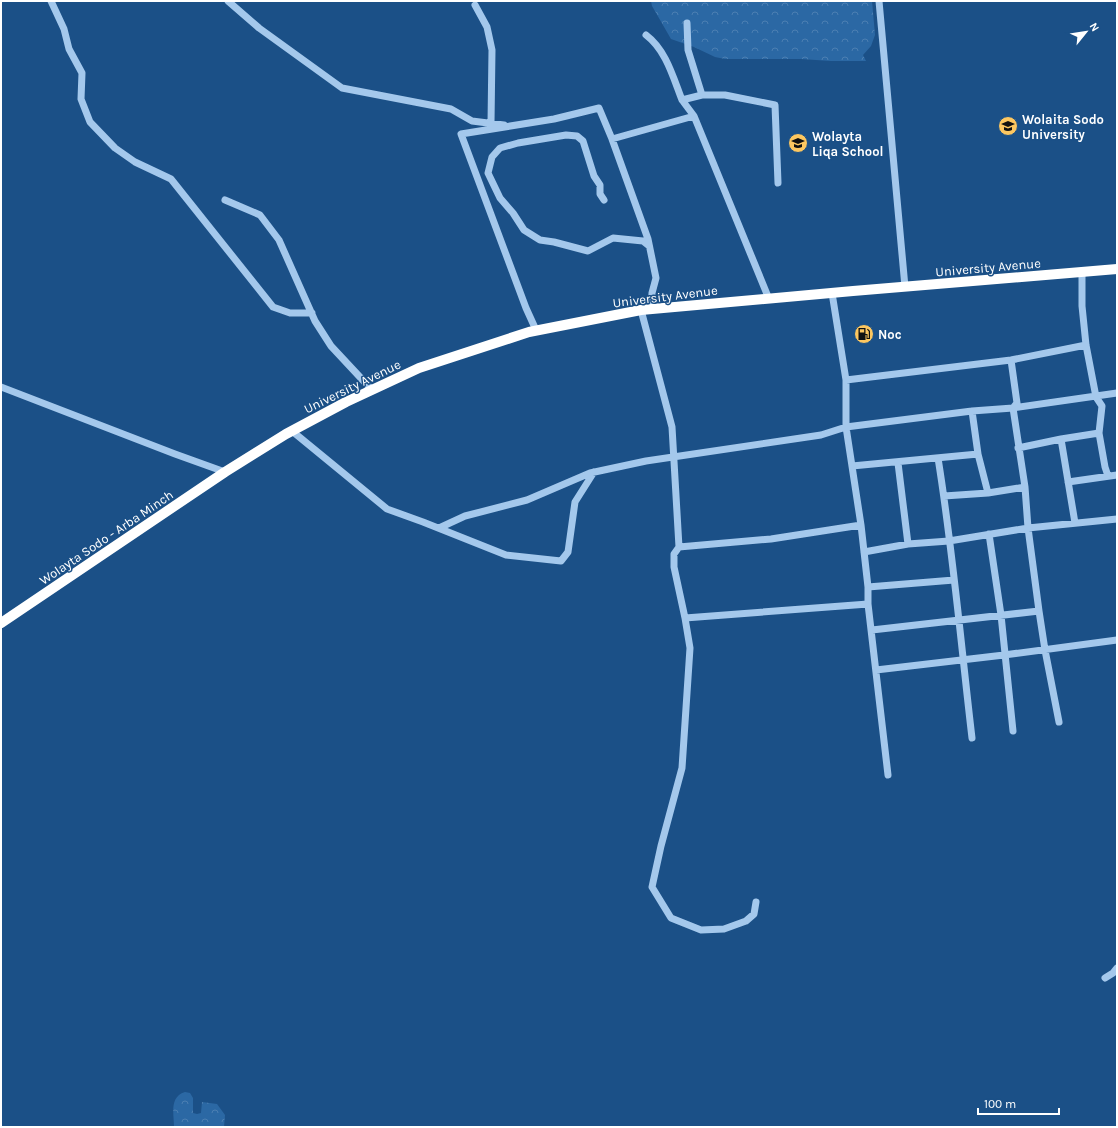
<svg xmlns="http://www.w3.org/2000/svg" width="1118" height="1128" viewBox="0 0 1118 1128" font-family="Karla,sans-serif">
<defs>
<pattern id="forest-crowns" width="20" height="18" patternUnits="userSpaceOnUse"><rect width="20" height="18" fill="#2b68a4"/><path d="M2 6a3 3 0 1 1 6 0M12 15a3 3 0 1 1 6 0" fill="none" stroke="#4b7fb2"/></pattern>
</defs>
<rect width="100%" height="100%" fill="#1b5087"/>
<path fill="url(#forest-crowns)" d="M 651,1 L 872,1 L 875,35 L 871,46 L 863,55 L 866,61 L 831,61 L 801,59 L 725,59 L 715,57 L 694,47 L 671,39 L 652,6 Z
M 185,1092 L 190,1093 L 193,1098 L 193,1113 L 197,1114 L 201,1113 L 202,1102 L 217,1104 L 225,1115 L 224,1127 L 174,1127 C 174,1114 169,1097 185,1092 Z"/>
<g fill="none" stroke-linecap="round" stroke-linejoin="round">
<path stroke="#a4c8ec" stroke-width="7" d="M 51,1 L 64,29 L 69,49 L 82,73 L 81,99 L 90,122 L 115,148 L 135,162 L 171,179 L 273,307 L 290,313 L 312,313
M 228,1 L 259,28 L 342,88 L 451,109 L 472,121 L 504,125
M 879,1 L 905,287
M 475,5 L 487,27 L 492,50 L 491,123
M 687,23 L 688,50 L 702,95 L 682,100 L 694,116
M 646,35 C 666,50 673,77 682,100
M 702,95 L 725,95 L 775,105 L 778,183
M 612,139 L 694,116 L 769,299
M 225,200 L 260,215 L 279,240 L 315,321 L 331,346 L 372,390
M 604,200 L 600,194 L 600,185 L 594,176 L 583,141 L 577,136 L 566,135 L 518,143 L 500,148 L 492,157 L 488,173 L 500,198 L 513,213 L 524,230 L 540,240 L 554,242 L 588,251 L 613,238 L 643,241 L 648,245
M 1082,272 L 1082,306 L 1086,345 L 1096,397 L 1102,406 L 1099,433 L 1105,467 L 1108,476
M 832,293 L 846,380 L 846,427 L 861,525 L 868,587 L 868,604 L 888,775
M 641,310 L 672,427 L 679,547 L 674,554 L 674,567 L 685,618 L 690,648 L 682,768 L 661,846 L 652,887 L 671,918 L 701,930 L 724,929 L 746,921 L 754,914 L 756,902
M 536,330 L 526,308 L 461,134 L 554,119 L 599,108 L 612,139 L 648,239 L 656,278 L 652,293 L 651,309
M 1011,360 L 1017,403 L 1013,408 L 1025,487 L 1028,528 L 1039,611 L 1045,650 L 1059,722
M 846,380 L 1011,360 L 1086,345
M 1,387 L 175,454 L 225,472
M 292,431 L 387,509 L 423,522 L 506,555 L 561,561 L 568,552 L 575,502 L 594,472
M 1061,439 L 1075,523
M 1018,448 L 1061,439 L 1099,433
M 978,454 L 988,493
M 938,458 C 953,551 961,645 972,738
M 898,463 L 908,544
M 852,466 L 978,454 L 972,411
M 1068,482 L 1117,475
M 944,496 L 988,493 L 1025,487
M 439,528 L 465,516 L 527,500 L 590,473 L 646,461 L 821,435 L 846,427 L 972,411 L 1013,408 L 1117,393
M 989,534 L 1001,615 L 1013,731
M 679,547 L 771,539 L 861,525
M 864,552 L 908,544 L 949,541 L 1028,528 L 1117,519
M 868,587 L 954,580
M 685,618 L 868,604
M 872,630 L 1039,611
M 876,670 L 1004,655 L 1117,640
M 1105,978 L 1113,973 L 1117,968"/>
<path stroke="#fff" stroke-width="10" d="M 1,623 L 225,472 L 286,434 L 346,402 L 419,368 L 529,332 L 641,310 L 853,291 L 1117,269"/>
</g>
<defs>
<symbol id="university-disc" viewBox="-11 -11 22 22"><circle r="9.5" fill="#fdc760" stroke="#1b5087"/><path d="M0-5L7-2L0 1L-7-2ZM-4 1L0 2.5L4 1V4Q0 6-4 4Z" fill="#111"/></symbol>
<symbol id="school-disc" viewBox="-11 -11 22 22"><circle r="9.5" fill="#fdc760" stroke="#1b5087"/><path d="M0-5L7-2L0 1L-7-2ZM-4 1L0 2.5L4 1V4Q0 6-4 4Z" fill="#111"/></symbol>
<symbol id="fuel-disc" viewBox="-11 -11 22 22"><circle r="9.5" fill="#fdc760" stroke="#1b5087"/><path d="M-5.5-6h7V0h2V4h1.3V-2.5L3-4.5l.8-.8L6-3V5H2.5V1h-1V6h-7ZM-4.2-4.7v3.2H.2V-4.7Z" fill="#111"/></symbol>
</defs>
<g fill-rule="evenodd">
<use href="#university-disc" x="997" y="115" width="22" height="22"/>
<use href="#school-disc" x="787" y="132" width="22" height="22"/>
<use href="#fuel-disc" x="853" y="323" width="22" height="22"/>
</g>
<g text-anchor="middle" stroke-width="3" stroke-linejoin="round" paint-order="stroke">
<g font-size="13" font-weight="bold" fill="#fff" stroke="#1b5087" text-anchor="start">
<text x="1022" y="124">Wolaita Sodo<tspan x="1022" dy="15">University</tspan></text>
<text x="812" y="141">Wolayta<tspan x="812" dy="15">Liqa School</tspan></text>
<text x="878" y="339">Noc</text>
</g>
<g font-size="13" fill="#fff" stroke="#1b5087">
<text transform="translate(988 267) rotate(-5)" y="5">University Avenue</text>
<text transform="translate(665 296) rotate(-7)" y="5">University Avenue</text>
<text transform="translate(352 386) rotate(-26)" y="5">University Avenue</text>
<text transform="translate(106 537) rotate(-34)" y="5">Wolayta Sodo - Arba Minch</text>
</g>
</g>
<rect width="1118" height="1128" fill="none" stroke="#ffffff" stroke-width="4"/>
<g transform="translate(1086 32) rotate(60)" stroke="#1b5087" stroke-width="3" paint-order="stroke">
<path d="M0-3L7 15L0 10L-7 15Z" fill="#ffffff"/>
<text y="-6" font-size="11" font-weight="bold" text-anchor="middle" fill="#ffffff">N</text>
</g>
<path d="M978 1108v6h81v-6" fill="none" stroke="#ffffff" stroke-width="2"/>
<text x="984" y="1108" font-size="12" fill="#ffffff" stroke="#1b5087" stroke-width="3" paint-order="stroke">100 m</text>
</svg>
